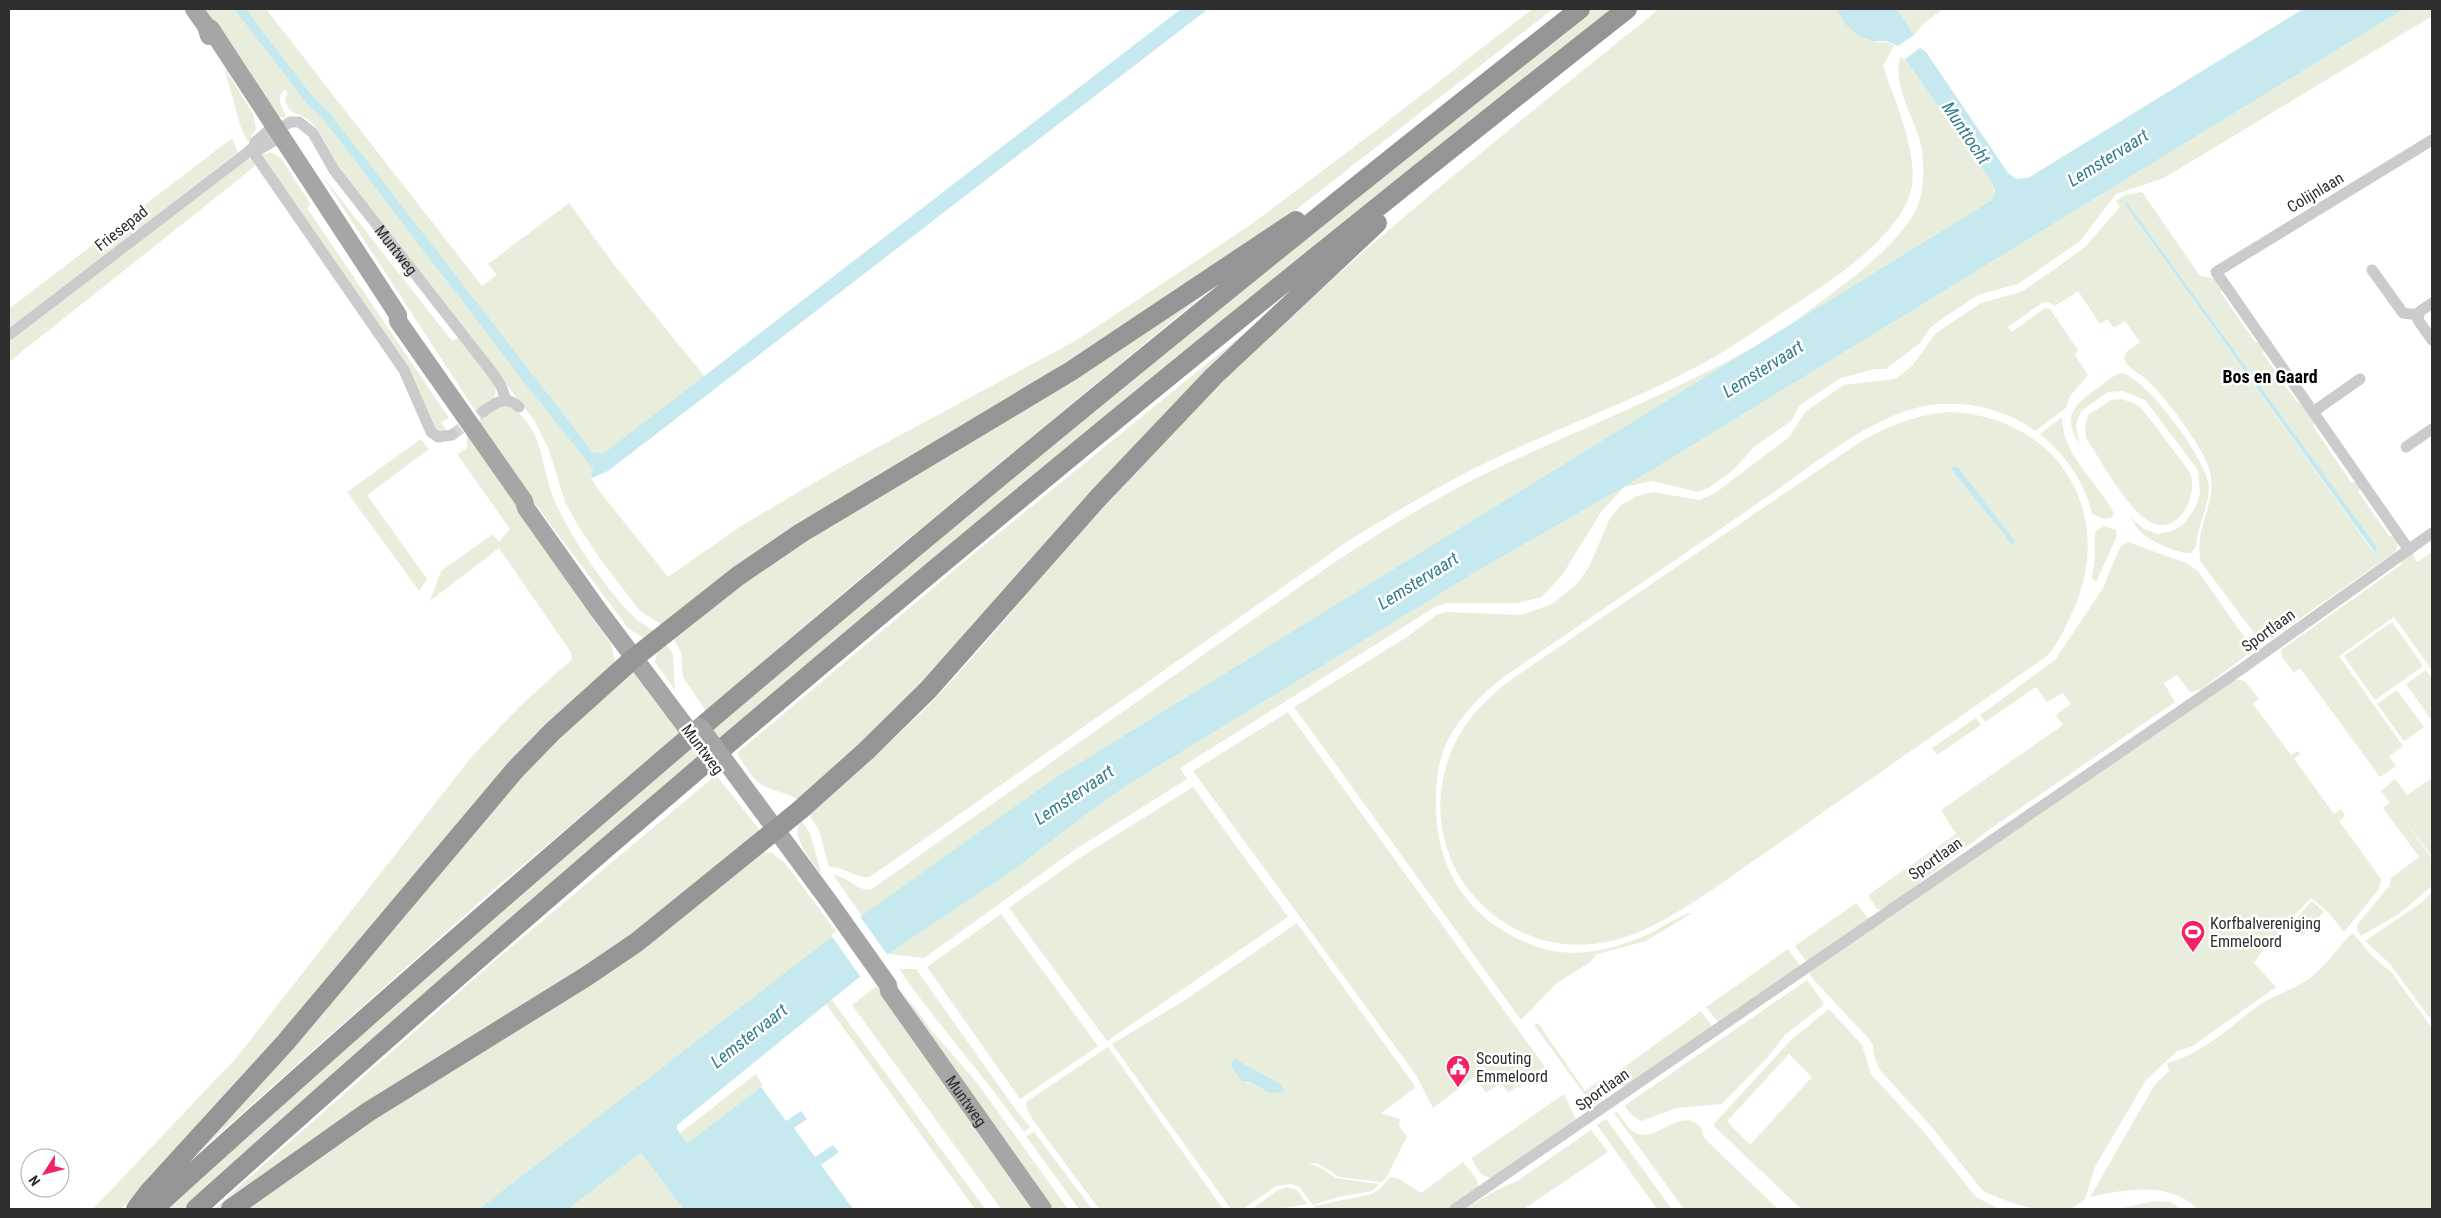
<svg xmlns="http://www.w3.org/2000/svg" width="2441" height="1218" viewBox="0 0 2441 1218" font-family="'Roboto Condensed',sans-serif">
<rect width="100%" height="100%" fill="#fff"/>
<path fill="#e9eddb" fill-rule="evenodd" d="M 202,9 L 234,9 L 306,103 L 322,118 L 526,385 L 593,469 L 590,476 L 600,492 L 668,577 L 741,526 L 841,467 L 1075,341 L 1198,260 L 1253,223 L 1379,128 L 1532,9 L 1553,9 L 1274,227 L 661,624 L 640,611 L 601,560 L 577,524 L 565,502 L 549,450 L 534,420 L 340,170 C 331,155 323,133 310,121 C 299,111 290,118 285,99 L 288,93 L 285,89 C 275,99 281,104 286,115 L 285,118 L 274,115 Z
M 246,9 L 266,9 L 482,286 L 497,275 L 488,264 L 569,203 L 615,266 L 705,377 L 604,453 L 593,452 L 330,113 L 311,94 Z
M 1592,9 L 1615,9 L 187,1209 L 165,1209 C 267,1118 368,1024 472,934 C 838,617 1212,308 1592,9 Z
M 1659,9 L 1837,9 C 1843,23 1856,36 1872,41 C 1881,44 1885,40 1894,46 L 1883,66 C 1894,99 1923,163 1909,197 C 1893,239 1837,277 1800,301 C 1772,319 1745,339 1716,356 C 1643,398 1563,425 1487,462 C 1440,485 1395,512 1351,539 L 870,877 C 855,879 845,866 829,867 L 819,830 L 808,813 C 847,780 886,747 923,711 C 966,668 1004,620 1044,574 C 1095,517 1146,460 1200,405 C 1342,260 1502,136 1659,9 Z
M 1897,9 L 1943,9 L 1923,24 L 1914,35 Z
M 2404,9 L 2432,9 L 2432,16 L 2164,178 L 2116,194 L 2080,241 L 2018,284 L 1978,295 L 1946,316 L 1930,328 L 1920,343 L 1886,369 L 1875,369 L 1841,378 L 1800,405 L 1791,421 L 1755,446 L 1732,471 L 1710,487 L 1698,492 L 1652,481 L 1624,487 L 1601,512 L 1563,574 L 1542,597 L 1518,603 L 1446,603 L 1435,607 L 1180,768 L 1187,779 L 1076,849 L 924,958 L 888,954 L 1018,867 L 1086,814 L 1129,784 L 1479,570 L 1624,487 Z
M 1900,57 L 1905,59 L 1991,181 C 1994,189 1995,193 1992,200 L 1794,322 C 1834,291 1889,256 1915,212 C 1925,195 1925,160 1920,141 C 1912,113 1893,87 1900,57 Z
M 224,67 L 253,114 L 256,129 L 248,142 L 241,128 Z
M 232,138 L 238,152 L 9,328 L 9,309 Z
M 271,152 L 281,158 L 311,205 L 307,208 L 449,418 L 441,422 L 448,432 L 437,433 L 419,392 L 261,155 Z
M 245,159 L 252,159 L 255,162 L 254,167 L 9,362 L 9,342 Z
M 321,174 L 452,341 L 458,338 L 494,383 C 500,399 488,403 476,412 Z
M 2142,192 L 2200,276 L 2216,279 L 2222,287 L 2221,293 L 2255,342 L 2261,343 L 2264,348 L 2263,354 L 2297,402 L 2303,404 L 2315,421 L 2313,426 L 2351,482 L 2357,483 L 2360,486 L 2359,493 L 2389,536 L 2395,537 L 2398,545 L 2395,552 L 2269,640 L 2260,641 L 2201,562 C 2191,520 2229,498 2201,451 C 2186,426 2166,398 2145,378 C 2139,373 2127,368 2125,361 C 2122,351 2134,347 2140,342 L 2125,321 L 2114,328 L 2107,319 L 2100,324 L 2078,291 L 2055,306 L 2048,302 L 2042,303 L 2008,327 L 2012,332 L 2045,308 L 2050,309 L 2078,350 L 2075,355 L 2088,375 L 2070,396 L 2066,408 L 2035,431 C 2002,406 1956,398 1916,408 C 1862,422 1807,470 1761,501 C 1676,560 1590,618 1505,676 C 1481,695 1459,716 1446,744 C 1438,762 1436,781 1436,800 C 1435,856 1457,904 1507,933 C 1523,942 1541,950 1560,952 C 1588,955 1616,948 1642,937 C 1654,933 1682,913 1692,913 L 1646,941 L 1597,954 L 1589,963 L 1557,983 L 1521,1020 L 1294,707 L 1407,637 L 1436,615 L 1446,612 L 1522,615 L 1552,604 L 1576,585 L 1589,567 L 1610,518 L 1621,505 L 1637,496 L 1653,492 L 1699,500 L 1714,494 L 1789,437 L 1806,411 L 1844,385 L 1895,379 L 1912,366 L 1936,333 L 1981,303 L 2021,292 L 2052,271 L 2085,247 L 2120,207 L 2116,201 L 2125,195 ZM 2126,201 L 2377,547 L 2374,553 L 2126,206 Z
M 1235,269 L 856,582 L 706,711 L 683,677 L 681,652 L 672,637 L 727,592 Z
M 1318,273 L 949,666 L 799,801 C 789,792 778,793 766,787 C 753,782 744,764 737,753 L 977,551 Z
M 1754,347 L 1055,778 L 862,916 L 833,875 C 849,876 855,892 872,889 L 1329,566 C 1382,531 1436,497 1493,470 C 1580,429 1670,394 1754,347 Z
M 2123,373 C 2148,381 2208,461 2209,487 C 2209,507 2197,526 2196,547 L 2191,553 C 2180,555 2150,541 2142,533 C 2137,529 2134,522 2130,517 L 2144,529 L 2158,534 L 2172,531 L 2184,524 L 2195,508 L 2200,494 L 2198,470 L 2145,400 L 2123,391 L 2108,392 L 2081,411 L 2076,425 L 2079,443 C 2060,415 2078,402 2099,387 C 2107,381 2114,374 2123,373 Z
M 2122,399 C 2127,401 2135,403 2139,406 C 2143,409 2188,469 2190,473 C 2200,498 2174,540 2147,520 C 2125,505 2101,461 2086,438 L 2085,426 L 2088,415 L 2111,400 Z
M 506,404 C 547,427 539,469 557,506 C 574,542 606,589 634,617 C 640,623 648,627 656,632 L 645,639 L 628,628 L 536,505 L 477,422 L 494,408 Z
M 1951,412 C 2059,417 2118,515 2072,613 C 2065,628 2058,644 2047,656 L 1719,885 C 1682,910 1640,939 1594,944 C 1500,954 1422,868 1444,775 C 1454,732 1476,708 1509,681 L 1860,442 C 1889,426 1917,414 1951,412 ZM 1955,466 L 1959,468 L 2015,541 L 2013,546 L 1954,473 L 1953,468 Z
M 2062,417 C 2062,452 2091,476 2108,503 L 2114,513 L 2111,518 L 2103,519 L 2092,514 C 2084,480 2066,456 2040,434 Z
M 467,431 L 550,557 L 611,644 L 615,662 L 491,783 L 261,1060 L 161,1170 L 121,1209 L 93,1209 L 237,1057 L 469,760 L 518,708 L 572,659 L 570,651 L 499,548 L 430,601 L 441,571 L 493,534 L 499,542 L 510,529 L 457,454 L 467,448 Z
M 421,439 L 429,449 L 367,495 L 427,579 L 419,591 L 347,492 Z
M 2104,526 L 2116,530 L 2117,536 L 2096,582 L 2092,578 L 2095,555 L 2095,532 Z
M 2128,542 L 2186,563 L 2197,570 L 2247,641 L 2248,654 L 2202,689 L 2190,692 L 2177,675 L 2164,683 L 2175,702 L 1990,829 L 1884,910 L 1877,909 L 1868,895 L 1956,834 L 1941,810 L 2063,725 L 2056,715 L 2071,704 L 2063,693 L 2047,702 L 2036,687 L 1985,722 L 1980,715 L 2055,660 L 2103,588 L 2120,547 Z
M 2432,552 L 2432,670 L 2394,617 L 2339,656 L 2403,746 L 2389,756 L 2396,766 L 2380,777 L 2300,668 L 2294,673 L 2282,657 L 2281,650 L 2401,565 L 2402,561 L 2412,554 L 2417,562 Z
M 2392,622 L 2423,666 L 2375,700 L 2344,656 Z
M 665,643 L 673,654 L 675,690 L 655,662 L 657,652 Z
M 633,669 L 683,731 L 491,892 L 194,1156 L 501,792 Z
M 2426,670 L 2432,678 L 2432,721 L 2406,684 Z
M 2234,679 L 2245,681 L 2259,699 L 2253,704 L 2291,755 L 2298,751 L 2300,754 L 2294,759 L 2334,814 L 2341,809 L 2345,816 L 2339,821 L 2381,879 L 2379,889 L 2344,932 L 2329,913 L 2311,898 L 2269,942 L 2254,963 L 2276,987 L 2191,1047 L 2177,1051 L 2146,1080 L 2095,1167 L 2085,1199 C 2081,1202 2074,1208 2069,1209 C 2043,1215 2004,1202 1982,1190 L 1930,1125 L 1879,1069 L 1874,1056 L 1873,1046 L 1869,1039 L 1812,978 L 1808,970 Z
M 2397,690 L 2424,727 L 2404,741 L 2377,704 Z
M 1288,712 L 1545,1067 L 1508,1093 L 1501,1083 L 1486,1093 L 1474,1077 L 1433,1108 L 1416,1075 L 1193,771 Z
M 1976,718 L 1981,725 L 1937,755 L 1932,748 Z
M 716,775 L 759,829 L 759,834 L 675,909 L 226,1209 L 214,1209 L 492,963 Z
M 2432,778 L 2432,857 L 2399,812 L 2432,859 L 2432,886 L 2399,914 L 2361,936 L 2357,929 L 2357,925 L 2390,885 L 2391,878 L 2419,857 L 2383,808 L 2390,803 L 2381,791 L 2395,779 L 2407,795 Z
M 1193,787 L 1288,917 L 1107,1041 L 1009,908 L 1081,857 Z
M 801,820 L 810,833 L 822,876 C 813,862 789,837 801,820 Z
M 763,852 L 772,853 L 785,863 L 838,934 L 479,1209 L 244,1209 Z
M 2432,892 L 2432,1021 L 2389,963 L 2365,941 L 2421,903 Z
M 2312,901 L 2324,912 L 2302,936 L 2290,925 Z
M 1856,903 L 1869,920 L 1809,962 L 1805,960 L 1795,946 Z
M 1001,914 L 1098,1046 L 1020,1099 L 927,967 Z
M 1297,923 L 1414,1085 L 1415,1088 L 1381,1113 L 1400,1119 L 1399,1126 L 1407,1137 L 1386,1178 L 1381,1182 L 1339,1177 L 1317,1163 L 1308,1164 L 1320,1167 L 1336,1178 L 1379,1184 L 1372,1191 L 1338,1197 L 1313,1205 L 1299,1187 L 1291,1184 L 1276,1186 L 1243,1209 L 1231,1209 L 1112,1044 L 1182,1002 ZM 1244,1063 L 1279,1083 L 1267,1092 L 1253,1083 L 1246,1083 Z
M 2351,934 L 2354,934 L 2369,953 L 2392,973 L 2432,1028 L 2432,1209 L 2198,1209 C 2169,1181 2126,1189 2090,1197 L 2154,1086 L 2169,1071 L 2167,1063 C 2204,1054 2231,1025 2261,1004 C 2279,993 2299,988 2315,974 C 2328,962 2339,947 2351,934 Z
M 1788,949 L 1801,967 L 1718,1022 L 1706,1007 Z
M 899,969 L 916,969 L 1016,1110 L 1030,1127 L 1024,1132 C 984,1076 938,1025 899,969 Z
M 1807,980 L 1824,1003 L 1821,1007 L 1786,1034 L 1766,1059 L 1722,1104 L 1676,1108 L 1642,1121 L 1634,1117 L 1624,1106 Z
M 877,986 L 1035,1209 L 1001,1209 L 852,1005 Z
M 899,987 L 932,1031 L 978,1084 L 1068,1209 L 1052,1209 L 937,1047 Z
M 832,1000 L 985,1209 L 975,1209 L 826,1004 Z
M 1829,1009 L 1862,1045 L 1871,1074 L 1923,1131 L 1976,1197 L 1999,1209 L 1801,1209 L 1713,1125 L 1792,1039 ZM 1789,1054 L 1812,1077 L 1750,1145 L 1727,1121 Z
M 1701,1011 L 1711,1025 L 1710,1030 L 1626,1091 L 1615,1074 Z
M 1538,1023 L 1585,1091 L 1602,1079 L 1611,1092 L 1610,1094 L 1593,1106 L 1534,1025 Z
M 1108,1047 L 1223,1209 L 1099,1209 L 1033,1120 L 1027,1109 L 1026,1102 Z
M 756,1074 L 762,1084 L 761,1087 L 687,1143 L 680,1133 Z
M 1564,1094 L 1577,1122 L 1495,1178 C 1482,1178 1476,1170 1472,1158 Z
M 1617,1112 C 1622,1119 1627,1127 1634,1132 C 1654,1145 1681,1106 1699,1126 C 1703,1129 1702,1135 1705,1139 L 1778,1209 L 1684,1209 L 1614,1113 Z
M 1606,1119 L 1672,1209 L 1657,1209 L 1597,1125 Z
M 1591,1130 L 1608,1152 L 1524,1209 L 1464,1209 L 1497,1190 L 1517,1181 Z
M 1034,1132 L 1092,1209 L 1079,1209 L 1026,1136 Z
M 641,1153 L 683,1209 L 568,1209 Z
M 1463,1162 L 1476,1178 L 1479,1187 L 1450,1209 L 1316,1209 L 1314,1206 L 1372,1194 L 1380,1189 L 1390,1177 L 1399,1179 L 1421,1193 Z
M 1287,1187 L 1297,1190 L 1307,1204 C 1288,1208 1272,1209 1252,1209 L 1278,1190 Z
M 2154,1201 L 2170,1202 L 2181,1209 L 2119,1209 Z"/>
<path fill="#c5e9ee" d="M 234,9 L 246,9 L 311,94 L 330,113 L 593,452 L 604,453 L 1181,9 L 1208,9 L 608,471 L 592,478 L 590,476 L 593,469 L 526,385 L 322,118 L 306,103 Z
M 1837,9 L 1897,9 L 1914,35 L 1898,46 L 1886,41 L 1872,41 L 1857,35 L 1845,24 Z
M 2303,9 L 2404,9 L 1624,487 L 1479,570 L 1129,784 L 1086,814 L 1018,867 L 888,954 L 677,1125 L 677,1129 L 687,1143 L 761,1087 L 786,1121 L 801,1111 L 807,1119 L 794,1128 L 815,1157 L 833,1145 L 839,1152 L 821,1165 L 853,1209 L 683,1209 L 641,1153 L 568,1209 L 479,1209 L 829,939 L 1055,778 L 1992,200 L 1995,191 L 1991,181 L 1905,59 L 1920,48 L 1926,52 L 2008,173 L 2016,179 L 2028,178 Z
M 2126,201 L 2377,547 L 2375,553 L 2126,206 Z
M 1955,466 L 1959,468 L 2015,541 L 2013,546 L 1954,473 L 1952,468 Z
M 1234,1058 L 1279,1083 L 1284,1090 L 1283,1093 L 1267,1092 L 1253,1083 L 1241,1081 L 1231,1066 Z"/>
<path fill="#fff" d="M 859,915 L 889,957 L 862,979 L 831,935 Z"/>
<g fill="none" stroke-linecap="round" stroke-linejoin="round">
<path stroke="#d5d5d5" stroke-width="11" stroke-dasharray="11 5.5" stroke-linecap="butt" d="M 452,435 L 484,411"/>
<g stroke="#cbcbcb" stroke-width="11">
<path d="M 253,148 L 260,149 L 274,141 L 278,130"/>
<path d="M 251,149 L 404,370 L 431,432 L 438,437 L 452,435"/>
<path d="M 2372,270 L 2403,313 L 2419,315"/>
<path d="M 2432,303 L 2419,312 L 2418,320 L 2432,340"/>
<path id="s1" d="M 9,335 L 253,148 L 255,142 L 268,131 L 278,130 L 290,122 L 299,122 L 313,133 L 334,170 L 494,375 L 501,386 L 506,400"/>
<path d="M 484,411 C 496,402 506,395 519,407"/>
<path d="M 2313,412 L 2360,379"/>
<path d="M 2406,447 L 2432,429"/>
<path d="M 2409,550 L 2216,272 L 2432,140"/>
<path d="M 1455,1209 L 2243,668 L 2432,533"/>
</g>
<g stroke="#a6a6a6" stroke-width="18">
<path d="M 194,9 L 206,26 L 209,36"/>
<path d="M 206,26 L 211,29 L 398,315 L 398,321 L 524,501 L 526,508 L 599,611 L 692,735"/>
<path id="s2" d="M 723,758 L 830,903 L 888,985 L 889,991 L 1043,1209"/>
</g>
<path stroke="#959595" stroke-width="20" d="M 136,1209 L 149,1192 L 285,1043 L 515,770 L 553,731 L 634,658 L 738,576 L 801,533 L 1071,371 L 1296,221
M 153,1209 C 613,791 1092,393 1580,9
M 196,1209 C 659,792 1138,394 1627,9
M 231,1209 L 368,1112 L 587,976 L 637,942 L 800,810 L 866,751 L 928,690 L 1099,497 L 1214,376 L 1377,223"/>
<path stroke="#a6a6a6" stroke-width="18" d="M 700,727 L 723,758"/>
</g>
<defs>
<symbol id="stadium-pin" viewBox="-11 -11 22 30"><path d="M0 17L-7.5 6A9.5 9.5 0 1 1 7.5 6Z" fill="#f32266" stroke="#fff"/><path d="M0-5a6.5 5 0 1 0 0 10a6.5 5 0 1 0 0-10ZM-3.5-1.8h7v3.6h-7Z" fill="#fff"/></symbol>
<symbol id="civic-pin" viewBox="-11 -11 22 30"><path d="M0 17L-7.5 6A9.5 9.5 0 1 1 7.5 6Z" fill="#f32266" stroke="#fff"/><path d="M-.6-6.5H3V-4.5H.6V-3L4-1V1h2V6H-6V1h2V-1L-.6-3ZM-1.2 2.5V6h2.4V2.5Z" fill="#fff"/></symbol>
</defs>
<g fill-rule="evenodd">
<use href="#stadium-pin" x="2179" y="918" width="28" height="38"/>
<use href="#civic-pin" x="1444" y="1053" width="28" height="38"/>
</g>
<g text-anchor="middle" stroke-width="5" stroke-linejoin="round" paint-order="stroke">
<g font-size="16" fill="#2e2e2e" stroke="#fff">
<text transform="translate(2315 192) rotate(-31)" y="6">Colijnlaan</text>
<text transform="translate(121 228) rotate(-38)" y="6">Friesepad</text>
<text dy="6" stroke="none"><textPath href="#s1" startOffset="526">Muntweg</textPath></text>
<text transform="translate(2268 630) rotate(-36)" y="6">Sportlaan</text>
<text transform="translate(703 749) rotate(53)" y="6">Muntweg</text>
<text transform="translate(1935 858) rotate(-35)" y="6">Sportlaan</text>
<text transform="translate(1602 1089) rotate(-35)" y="6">Sportlaan</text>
<text dy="6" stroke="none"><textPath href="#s2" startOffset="421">Muntweg</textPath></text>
</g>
<g font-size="16" fill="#2e2e2e" stroke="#fff" text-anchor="start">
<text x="2210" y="929">Korfbalvereniging<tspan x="2210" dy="18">Emmeloord</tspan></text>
<text x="1476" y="1064">Scouting<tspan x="1476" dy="18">Emmeloord</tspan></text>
</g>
<g font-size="18" font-style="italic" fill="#327d8a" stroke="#fff">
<text transform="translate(1966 133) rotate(56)" y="6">Munttocht</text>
<text transform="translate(2108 158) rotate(-32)" y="6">Lemstervaart</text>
<text transform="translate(1763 369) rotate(-32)" y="6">Lemstervaart</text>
<text transform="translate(1418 581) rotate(-32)" y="6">Lemstervaart</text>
<text transform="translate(1074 795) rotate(-34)" y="6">Lemstervaart</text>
<text transform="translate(749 1036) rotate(-38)" y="6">Lemstervaart</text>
</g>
<g font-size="18" font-weight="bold" fill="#000" stroke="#fff">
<text x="2270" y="383">Bos en Gaard</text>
</g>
</g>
<rect width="2441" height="1218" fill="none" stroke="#2e2e2e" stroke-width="20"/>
<g transform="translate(45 1173) rotate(234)"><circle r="24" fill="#ffffff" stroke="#ababab"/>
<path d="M0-4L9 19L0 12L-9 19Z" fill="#f32266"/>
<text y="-8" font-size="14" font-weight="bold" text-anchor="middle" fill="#2e2e2e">N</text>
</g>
</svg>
